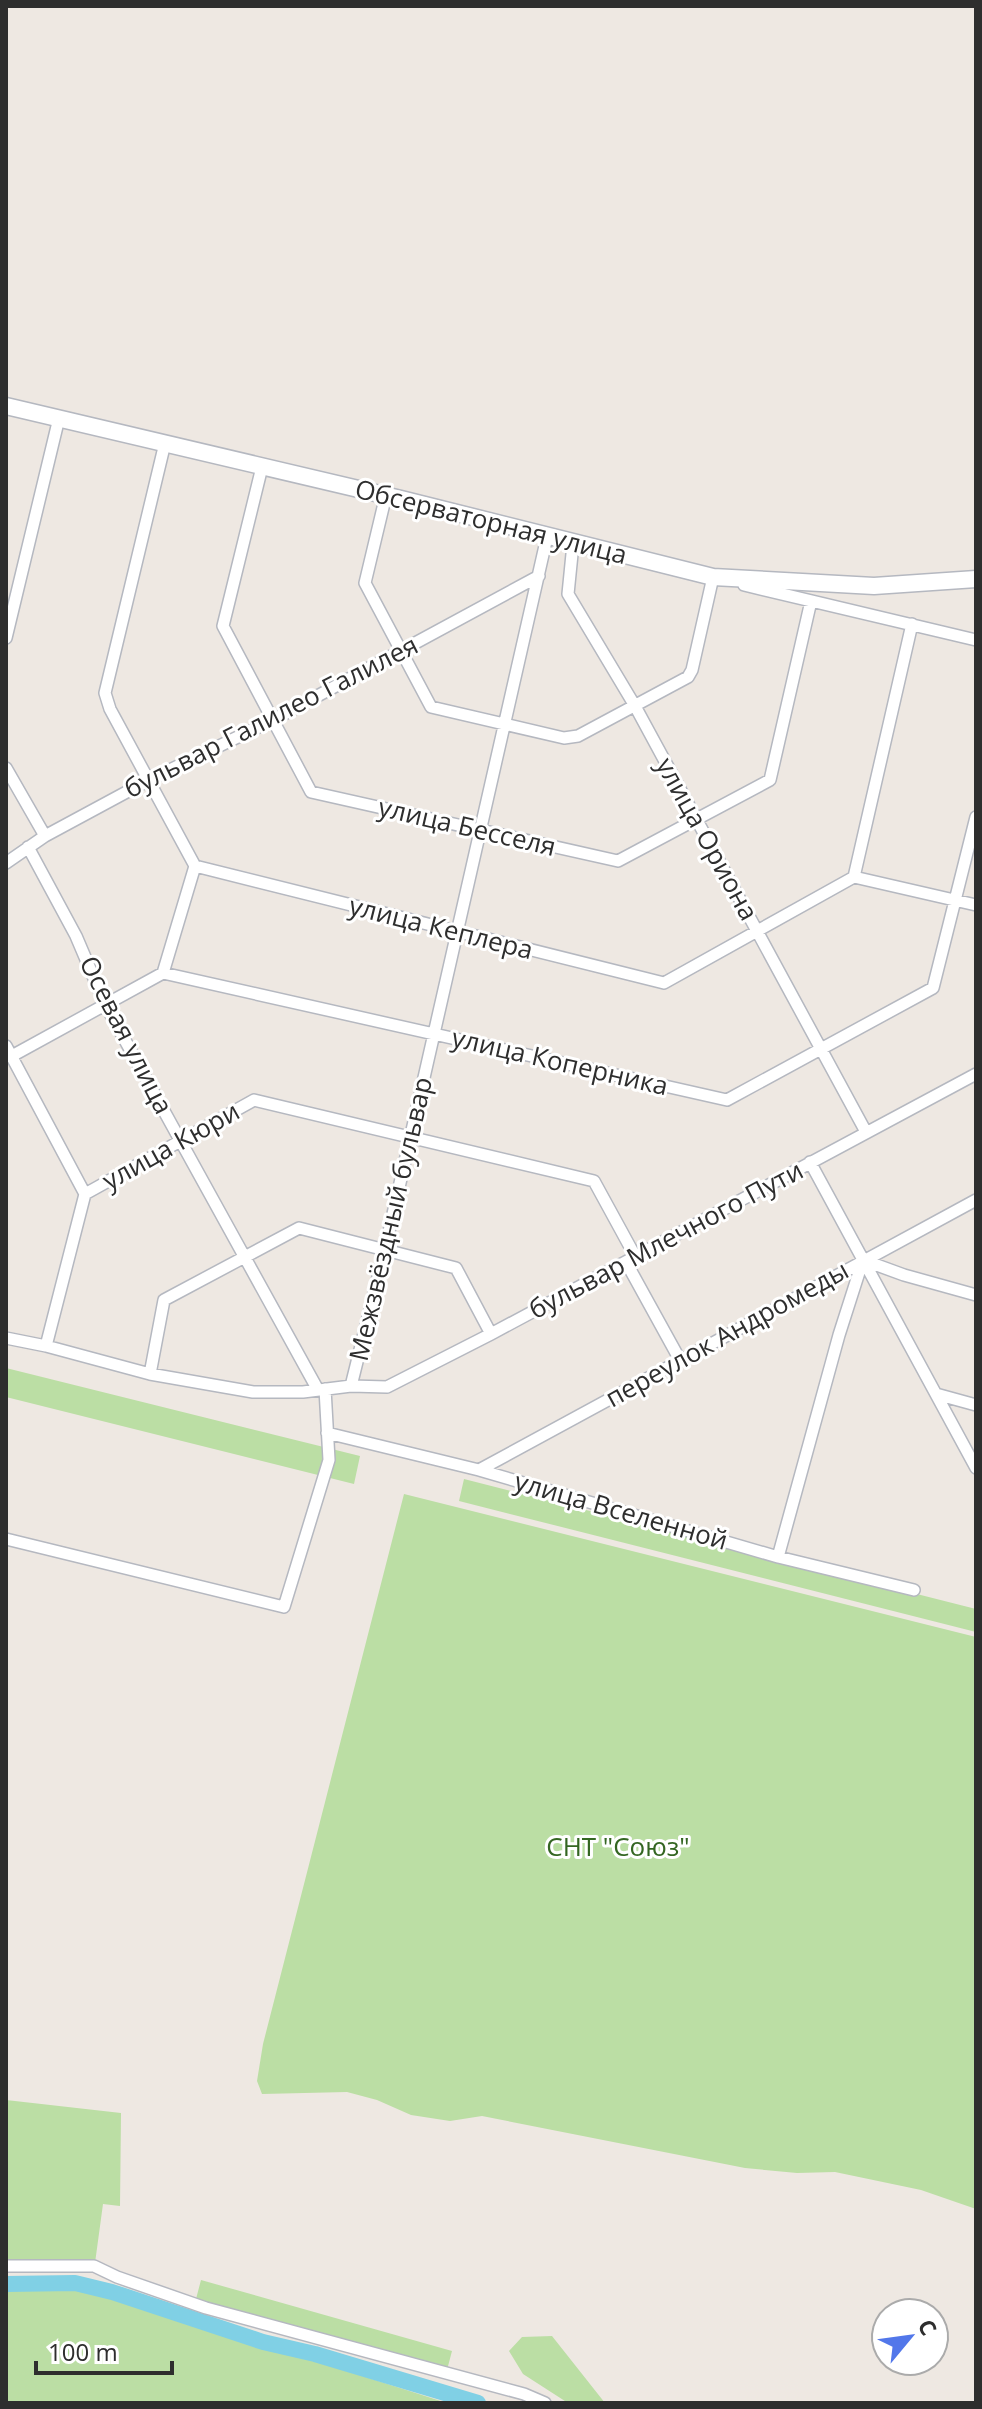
<svg xmlns="http://www.w3.org/2000/svg" width="982" height="2409" viewBox="0 0 982 2409" font-family="'Open Sans',sans-serif">
<rect width="100%" height="100%" fill="#eee8e2"/>
<path fill="#bbdea4" d="M 6,1368 L 360,1456 L 354,1484 L 6,1397 Z
M 464,1479 L 976,1609 L 976,1632 L 459,1501 Z
M 404,1494 L 976,1637 L 976,2209 L 921,2190 L 835,2172 L 797,2173 L 745,2168 L 482,2116 L 450,2121 L 411,2115 L 377,2100 L 347,2092 L 262,2094 L 257,2081 L 263,2044 Z
M 6,2100 L 121,2113 L 120,2206 L 103,2204 L 95,2263 L 72,2260 L 6,2261 Z
M 201,2280 L 452,2351 L 447,2370 L 196,2299 Z
M 6,2287 L 74,2289 L 112,2296 L 447,2403 L 6,2403 Z
M 552,2336 L 605,2403 L 568,2403 L 523,2374 L 509,2351 L 522,2337 Z"/>
<g fill="none" stroke-linecap="round" stroke-linejoin="round">
<path stroke="#80d0e5" stroke-width="16" d="M 6,2284 L 75,2283 L 112,2292 L 263,2342 L 315,2354 L 478,2403"/>
<defs>
<path id="minor" d="M 165,443 L 105,693 L 110,709 L 195,866 L 664,983 L 854,877 L 912,624
M 262,467 L 223,626 L 311,792 L 618,861 L 770,780 L 811,601
M 386,495 L 365,583 L 431,707 L 564,738 L 578,736 L 688,677 L 692,670 L 713,577 L 719,579
M 573,544 L 568,594 L 635,706 L 866,1132
M 744,585 L 976,640
M 6,638 L 59,418
M 6,768 L 45,836
M 28,847 L 76,936 L 105,1004 L 318,1390
M 6,863 L 45,836 L 147,781 L 273,720 L 539,576
M 854,877 L 976,905
M 163,973 L 195,866
M 6,1046 L 85,1194 L 46,1346
M 10,1057 L 163,973 L 727,1100 L 933,988 L 976,817
M 810,1162 L 976,1468
M 85,1194 L 254,1100 L 594,1181 L 635,1256
M 626,1262 L 680,1360
M 6,1338 L 46,1346 L 150,1374 L 253,1392 L 303,1392 L 351,1386 L 387,1387 L 491,1334 L 976,1074
M 150,1374 L 164,1300 L 299,1228 L 456,1268 L 491,1334
M 351,1386 L 385,1249 L 547,537
M 936,1394 L 976,1405
M 327,1433 L 479,1470 L 778,1557 L 914,1590
M 479,1470 L 976,1200
M 6,1539 L 284,1607 L 329,1460 L 325,1389
M 778,1557 L 839,1335 L 863,1260 L 904,1275 L 976,1295
M 6,2266 L 94,2266 L 117,2277 L 206,2308 L 524,2394 L 545,2403"/>
<path id="secondary" d="M 6,406 L 401,499 L 713,577 L 874,586 L 976,579"/>
</defs>
<use href="#minor" stroke="#b5b8c0" stroke-width="14"/>
<use href="#secondary" stroke="#b5b8c0" stroke-width="19"/>
<use href="#minor" stroke="#fff" stroke-width="11"/>
<use href="#secondary" stroke="#fff" stroke-width="16"/>
</g>
<g text-anchor="middle" stroke-width="6" stroke-linejoin="round" paint-order="stroke">
<g font-size="26" fill="#2e2e2e" stroke="#fff">
<text transform="translate(491 522) rotate(14)" y="9">Обсерваторная улица</text>
<text transform="translate(271 717) rotate(-27)" y="9">бульвар Галилео Галилея</text>
<text transform="translate(467 827) rotate(13)" y="9">улица Бесселя</text>
<text transform="translate(707 839) rotate(61)" y="9">улица Ориона</text>
<text transform="translate(441 928) rotate(14)" y="9">улица Кеплера</text>
<text transform="translate(126 1035) rotate(63)" y="9">Осевая улица</text>
<text transform="translate(560 1062) rotate(13)" y="9">улица Коперника</text>
<text transform="translate(171 1146) rotate(-29)" y="9">улица Кюри</text>
<text transform="translate(391 1219) rotate(-77)" y="9">Межзвёздный бульвар</text>
<text transform="translate(666 1240) rotate(-28)" y="9">бульвар Млечного Пути</text>
<text transform="translate(727 1334) rotate(-29)" y="9">переулок Андромеды</text>
<text transform="translate(621 1511) rotate(16)" y="9">улица Вселенной</text>
</g>
<g font-size="26" fill="#346622" stroke="#fff">
<text x="618" y="1856">СНТ "Союз"</text>
</g>
</g>
<rect width="982" height="2409" fill="none" stroke="#2e2e2e" stroke-width="16"/>
<g transform="translate(910 2337) rotate(61)"><circle r="38" fill="#ffffff" stroke="#ababab" stroke-width="2"/>
<path d="M0-6L14 30L0 20L-14 30Z" fill="#5277ea"/>
<text y="-12" font-size="22" font-weight="bold" text-anchor="middle" fill="#2e2e2e">С</text>
</g>
<path d="M36 2361v12h136v-12" fill="none" stroke="#2e2e2e" stroke-width="4"/>
<text x="48" y="2361" font-size="24" fill="#2e2e2e" stroke="#ffffff" stroke-width="6" paint-order="stroke">100 m</text>
</svg>
